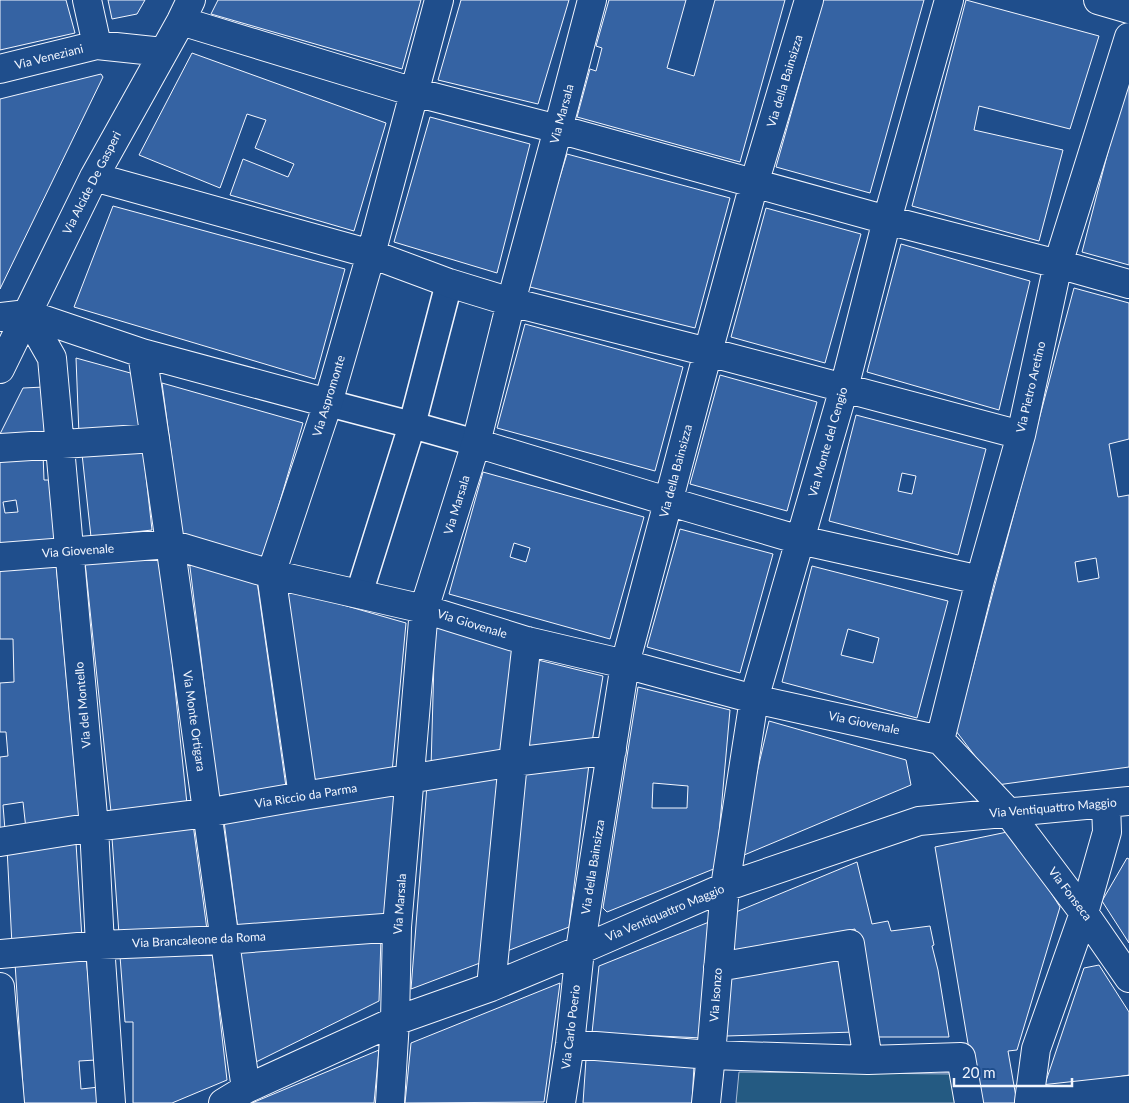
<svg xmlns="http://www.w3.org/2000/svg" width="1129" height="1103" viewBox="0 0 1129 1103" font-family="Lato,sans-serif">
<rect width="100%" height="100%" fill="#1f4e8c"/>
<path fill="#245a82" stroke="#a8bbd7" d="M 739,1072 L 954,1074 L 957,1103 L 736,1103 Z"/>
<path fill="#3563a3" stroke="#f2f6ff" fill-rule="evenodd" d="M 0,0 L 66,0 L 75,33 L 0,50 Z
M 108,0 L 145,0 L 137,14 L 112,19 Z
M 218,0 L 421,0 L 402,69 L 211,14 Z
M 461,0 L 569,0 L 538,104 L 438,80 Z
M 609,0 L 686,0 L 667,68 L 694,76 L 715,0 L 785,0 L 740,162 L 577,117 L 590,69 L 596,71 L 602,48 L 596,46 Z
M 823,0 L 924,0 L 870,193 L 776,167 Z
M 966,0 L 1099,36 L 1070,129 L 979,106 L 974,130 L 1063,150 L 1039,241 L 912,206 Z
M 192,53 L 386,123 L 354,231 L 230,195 L 243,159 L 288,177 L 294,164 L 255,148 L 266,120 L 247,114 L 220,188 L 139,155 Z
M 1129,71 L 1129,265 L 1082,252 Z
M 101,74 L 103,77 L 0,289 L 0,99 Z
M 430,117 L 530,144 L 497,273 L 394,242 Z
M 567,154 L 730,198 L 695,328 L 526,286 Z
M 113,206 L 345,269 L 315,379 L 74,307 Z
M 766,208 L 861,234 L 825,363 L 731,337 Z
M 901,244 L 1030,281 L 999,410 L 867,372 Z
M 1074,288 L 1129,303 L 1129,439 L 1109,444 L 1118,497 L 1129,495 L 1129,767 L 997,785 L 956,731 ZM 1096,558 L 1099,578 L 1078,582 L 1075,562 Z
M 525,324 L 683,367 L 655,471 L 497,428 Z
M 76,358 L 134,374 L 142,432 L 79,435 Z
M 720,375 L 817,402 L 787,511 L 690,484 Z
M 162,383 L 303,423 L 263,559 L 182,534 Z
M 44,387 L 45,435 L 0,438 L 0,434 L 23,388 Z
M 856,415 L 986,449 L 958,555 L 829,521 ZM 902,473 L 916,476 L 912,494 L 898,491 Z
M 143,449 L 152,530 L 91,537 L 82,454 Z
M 43,453 L 44,480 L 53,480 L 55,540 L 0,546 L 0,456 ZM 16,500 L 18,512 L 5,513 L 3,502 Z
M 483,472 L 644,517 L 610,639 L 449,594 ZM 514,543 L 530,548 L 526,562 L 510,557 Z
M 680,529 L 773,554 L 740,673 L 647,647 Z
M 161,554 L 187,804 L 111,812 L 85,562 Z
M 189,559 L 257,581 L 286,787 L 218,796 Z
M 56,563 L 79,817 L 26,829 L 23,802 L 3,805 L 5,830 L 0,831 L 0,757 L 8,756 L 6,732 L 0,732 L 0,683 L 14,682 L 13,639 L 0,639 L 0,569 Z
M 812,566 L 948,601 L 917,718 L 782,682 ZM 848,629 L 879,638 L 873,663 L 841,655 Z
M 284,588 L 406,623 L 392,772 L 307,784 Z
M 435,625 L 512,651 L 503,757 L 431,768 Z
M 534,659 L 603,676 L 592,742 L 524,750 Z
M 638,687 L 730,710 L 716,868 L 607,912 L 603,908 ZM 653,783 L 688,786 L 687,808 L 652,808 Z
M 769,721 L 906,760 L 911,785 L 737,858 Z
M 589,764 L 569,927 L 502,953 L 519,773 Z
M 503,772 L 480,963 L 411,989 L 427,785 Z
M 395,794 L 386,917 L 238,930 L 224,821 Z
M 193,824 L 207,930 L 119,934 L 112,838 Z
M 1012,831 L 1060,907 L 1017,1050 L 1008,1051 L 1017,1103 L 978,1103 L 935,847 Z
M 76,843 L 82,939 L 12,945 L 7,848 Z
M 1127,858 L 1129,859 L 1129,943 L 1102,901 Z
M 857,862 L 872,924 L 888,921 L 891,931 L 930,926 L 934,945 L 932,946 L 938,970 L 949,1037 L 876,1037 L 855,929 L 732,956 L 736,912 Z
M 709,922 L 703,1038 L 592,1033 L 599,966 Z
M 381,937 L 379,1001 L 254,1063 L 240,948 Z
M 212,948 L 227,1080 L 172,1103 L 133,1103 L 133,1022 L 125,1022 L 120,956 Z
M 843,954 L 855,1032 L 726,1036 L 728,972 Z
M 86,956 L 96,1060 L 79,1061 L 81,1089 L 99,1087 L 100,1103 L 24,1103 L 15,963 Z
M 1099,965 L 1129,1012 L 1129,1075 L 1043,1090 L 1084,968 Z
M 560,983 L 544,1102 L 405,1103 L 411,1043 Z
M 379,1050 L 374,1103 L 252,1103 Z
M 586,1059 L 694,1066 L 692,1103 L 583,1103 Z"/>
<g fill="none" stroke-linecap="round" stroke-linejoin="round">
<defs>
<path id="pedestrian" d="M 328,403 L 412,425 L 476,443
M 359,594 L 412,425 L 449,283"/>
<path id="minor" d="M 87,0 L 97,45
M 181,21 L 414,92 L 558,129 L 887,220 L 1058,264 L 1129,284
M 0,69 L 97,45 L 163,52
M 94,177 L 371,254 L 449,283 L 511,302 L 708,352 L 1021,435
M 27,314 L 52,358 L 94,827 L 100,945 L 111,1103
M 0,317 L 27,314 L 142,353 L 328,403
M 142,353 C 180,598 210,844 246,1089
M 0,369 L 94,177 L 181,21 L 191,0
M 476,443 L 667,501 L 800,540 L 980,580
M 0,448 L 155,438
M 0,557 L 170,544 L 271,574 L 424,609 L 527,641 L 625,664 L 754,699 L 940,740
M 940,740 L 980,580 L 1021,435 L 1058,264 L 1129,37
M 940,740 L 1008,812 L 1084,913 L 1129,978
M 303,796 L 271,574 L 328,403 L 371,254 L 439,0
M 1106,804 L 1107,832 L 1084,913 L 1036,1049 L 1029,1101 L 1129,1090
M 0,842 L 94,827 L 206,813 L 303,796 L 513,762 L 612,750
M 0,954 L 100,945 L 224,940 L 397,927
M 718,967 L 850,944 L 868,1060
M 0,987 L 10,1103
M 491,987 L 513,762 L 527,641
M 570,1044 L 711,1055 L 868,1060 L 961,1057 L 969,1103
M 223,1103 L 246,1089 L 395,1021 L 491,987 L 580,950 L 725,887 L 919,821 L 1129,801
M 390,1103 L 395,1021 L 397,927 L 424,609 L 476,443 L 511,302 L 558,129 L 592,0
M 561,1103 L 570,1044 L 580,950 L 625,664 L 708,352 L 754,184 L 809,0
M 706,1103 L 711,1055 L 725,887 L 754,699 L 844,388 L 887,220 L 949,0"/>
<path id="secondary" d="M 1098,0 L 1129,9"/>
</defs>
<use href="#pedestrian" stroke="#f2f6ff" stroke-width="29"/>
<use href="#minor" stroke="#f2f6ff" stroke-width="30"/>
<use href="#secondary" stroke="#f2f6ff" stroke-width="30"/>
<use href="#pedestrian" stroke="#1f4e8c" stroke-width="26"/>
<use href="#minor" stroke="#1f4e8c" stroke-width="28"/>
<use href="#secondary" stroke="#1f4e8c" stroke-width="28"/>
</g>
<g text-anchor="middle" stroke-width="4" stroke-linejoin="round" paint-order="stroke">
<g font-size="12" fill="#f2f6ff" stroke="#1f4e8c">
<text transform="translate(49 57) rotate(-14)" y="4">Via Veneziani</text>
<text transform="translate(785 81) rotate(-73)" y="4">Via della Bainsizza</text>
<text transform="translate(562 114) rotate(-75)" y="4">Via Marsala</text>
<text transform="translate(92 183) rotate(-63)" y="4">Via Alcide De Gasperi</text>
<text transform="translate(1031 387) rotate(-77)" y="4">Via Pietro Aretino</text>
<text transform="translate(329 396) rotate(-73)" y="4">Via Aspromonte</text>
<text transform="translate(828 442) rotate(-74)" y="4">Via Monte del Cengio</text>
<text transform="translate(676 471) rotate(-75)" y="4">Via della Bainsizza</text>
<text transform="translate(457 505) rotate(-73)" y="4">Via Marsala</text>
<text transform="translate(78 551) rotate(-4)" y="4">Via Giovenale</text>
<text transform="translate(472 624) rotate(17)" y="4">Via Giovenale</text>
<text transform="translate(83 705) rotate(-95)" y="4">Via del Montello</text>
<text transform="translate(194 721) rotate(82)" y="4">Via Monte Ortigara</text>
<text transform="translate(864 723) rotate(12)" y="4">Via Giovenale</text>
<text transform="translate(306 796) rotate(-9)" y="4">Via Riccio da Parma</text>
<text transform="translate(1053 808) rotate(-5)" y="4">Via Ventiquattro Maggio</text>
<text transform="translate(593 867) rotate(-81)" y="4">Via della Bainsizza</text>
<text transform="translate(1070 894) rotate(53)" y="4">Via Fonseca</text>
<text transform="translate(400 904) rotate(-86)" y="4">Via Marsala</text>
<text transform="translate(665 913) rotate(-23)" y="4">Via Ventiquattro Maggio</text>
<text transform="translate(199 940) rotate(-3)" y="4">Via Brancaleone da Roma</text>
<text transform="translate(716 995) rotate(-86)" y="4">Via Isonzo</text>
<text transform="translate(571 1027) rotate(-83)" y="4">Via Carlo Poerio</text>
</g>
</g>
<path d="M954 1078v8h118v-8" fill="none" stroke="#f2f6ff" stroke-width="2.5"/>
<text x="962" y="1078" font-size="15" fill="#f2f6ff" stroke="#1f4e8c" stroke-width="4" paint-order="stroke">20 m</text>
</svg>
